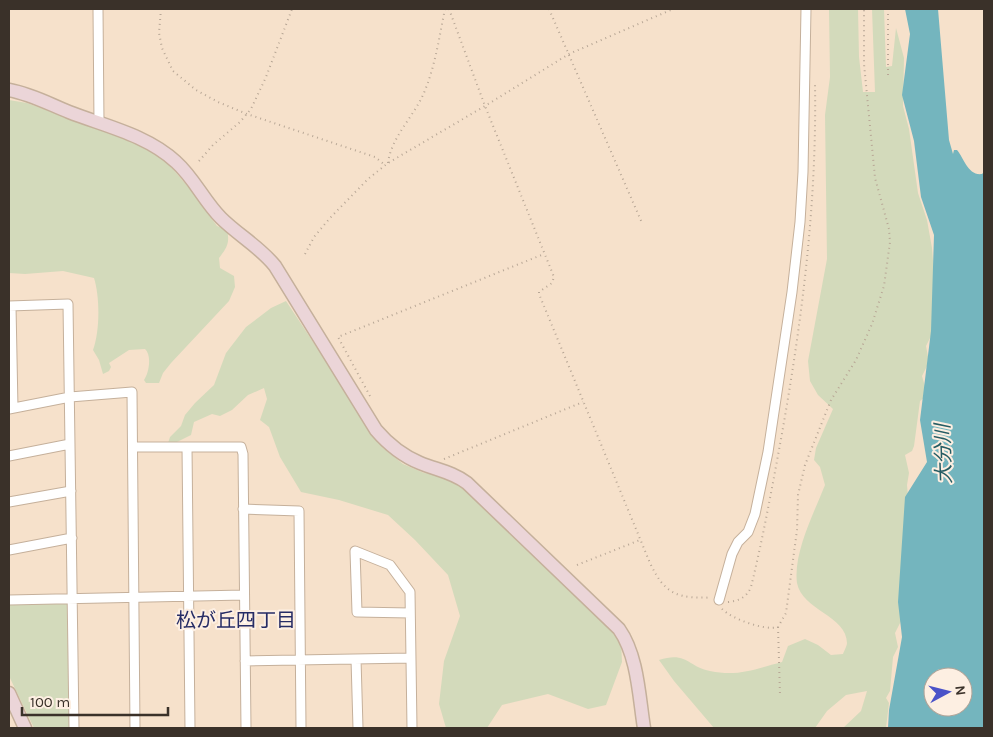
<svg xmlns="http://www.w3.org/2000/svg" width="993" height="737" viewBox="0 0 993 737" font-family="Karla,'Noto Sans JP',sans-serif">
<rect width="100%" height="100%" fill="#f6e1cb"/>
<path fill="#d3dabb" d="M 829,9 L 858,9 L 859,57 L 863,92 L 875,92 L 872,9 L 884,9 L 886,67 L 892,66 L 896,28 L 904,58 L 903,106 L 909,129 L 918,193 L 927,220 L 932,248 L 934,273 L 933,332 L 926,346 L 929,362 L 922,376 L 926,390 L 925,397 L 920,401 L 914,446 L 912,451 L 905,455 L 909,473 L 907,485 L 910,518 L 901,621 L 895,633 L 898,647 L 893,657 L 890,691 L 886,698 L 889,703 L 886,728 L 843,728 L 861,711 L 867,691 L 846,695 L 827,711 L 815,728 L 714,728 L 674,681 L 659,660 C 687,651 688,667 710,671 C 738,677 755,669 782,662 L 788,646 L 805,639 L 818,645 L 831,655 L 843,654 C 844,651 847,646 847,643 C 847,616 802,610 797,583 C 793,553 814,513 825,485 L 820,467 L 814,460 L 816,448 L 833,409 L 818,395 L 810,381 L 808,361 L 827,259 L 825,115 L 830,77 Z
M 9,100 L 27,103 L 134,142 L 157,154 L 172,168 L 190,189 L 217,226 L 227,230 C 230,243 227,248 219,258 L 220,268 L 234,276 L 235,287 L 229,301 L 171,363 L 163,373 L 159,383 L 146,383 L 144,380 C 149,373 152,355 145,349 L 129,350 L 109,363 L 111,367 L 109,371 L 103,374 L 99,360 L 93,350 C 100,331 100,297 94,278 L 63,271 L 25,274 L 9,273 Z
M 286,301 L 339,381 L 369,430 L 383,448 L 403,464 L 424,473 L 441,475 L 467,490 L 593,606 L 621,641 L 622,662 L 606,705 L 588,709 L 548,694 L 502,705 L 487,728 L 446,728 L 439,704 L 444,661 L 460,616 L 448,575 L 415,540 L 388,515 L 339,500 L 301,492 L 280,457 L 269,427 L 260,420 L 267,399 L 264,388 L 248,395 L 232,410 L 220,416 L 212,414 L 194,422 L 191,435 L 175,443 L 168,443 L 170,437 L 181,426 L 185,415 L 195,403 L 214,385 L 226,353 L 246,327 L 271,308 Z
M 64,602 L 68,605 L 70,728 L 34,728 L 9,676 L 9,604 Z"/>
<path fill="#74b5be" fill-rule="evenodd" d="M 905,9 L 938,9 L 949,140 L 953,154 L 954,150 L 957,150 C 964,158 968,176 982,174 L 984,172 L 984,728 L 888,728 L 889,710 L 902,637 L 898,602 L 905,497 L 927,462 L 920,420 L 931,331 L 934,235 L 921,197 L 914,141 L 902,95 L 910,34 ZM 933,677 L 963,677 L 963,707 L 933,707 Z"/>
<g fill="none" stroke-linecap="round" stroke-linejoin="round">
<defs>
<path id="street" d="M 98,9 L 99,123
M 9,306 L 68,304 L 74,728
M 11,306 L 13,408
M 9,409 L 70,397 L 132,392 L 135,728
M 133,447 L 241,447 L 243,454 L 246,728
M 187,447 L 190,728
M 9,456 L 70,444
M 9,502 L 71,491
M 243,509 L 299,511 L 301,728
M 9,550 L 72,538
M 9,600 L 244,595
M 719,600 L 732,554 L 738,542 L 748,532 L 755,514 L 768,452 L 792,292 L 800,222 L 803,172 L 806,9
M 410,613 L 357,612 L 355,551 L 390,565 L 410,592 L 412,728
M 356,659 L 358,728
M 245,661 L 411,658"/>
<path id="secondary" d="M 9,90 C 31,94 49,104 69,112 C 105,126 147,135 176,162 C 194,178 204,201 221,218 C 238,235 260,247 275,266 L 376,430 C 388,444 403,456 420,463 C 437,470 453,472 467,483 L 619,629 C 638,656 639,697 644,728
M 9,693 L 25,728"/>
</defs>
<use href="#street" stroke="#c5b09b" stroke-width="11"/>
<use href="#secondary" stroke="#c5b09b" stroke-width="15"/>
<path stroke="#b8a796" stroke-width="2" stroke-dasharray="1 4" stroke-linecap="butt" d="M 161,9 L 159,33 L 162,48 L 173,71 L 196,90 L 218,102 L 247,114 L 375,157 L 385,165
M 449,9 L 485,106 L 554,277 L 552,283 L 539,292 L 539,294 L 650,563 C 659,582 668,595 690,597 C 697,598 704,597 711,598
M 549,9 L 642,223
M 888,9 L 888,76
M 199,161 L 213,145 L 240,122 L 251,109 L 266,77 L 292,9
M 388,163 C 391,138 413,117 423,95 C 435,68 439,38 445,9
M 305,254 L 314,237 L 330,218 L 368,179 L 388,163 L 485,106 L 569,54 L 673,9
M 370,396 L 338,337 L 544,254
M 444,459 L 583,402
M 577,565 L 640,540
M 728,602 C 739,601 747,597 751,587 C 763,538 772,488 781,439 C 802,321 817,203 815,84
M 722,609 C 732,619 765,631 778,627 L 786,613 L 797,530 L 798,495 L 805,465 L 831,400 L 856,360 L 872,324 L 884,286 L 890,242 L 889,229 L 875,178 L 864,64 L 864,9
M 778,627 L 780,695"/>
<use href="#street" stroke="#fff" stroke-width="9"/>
<use href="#secondary" stroke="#ebd5d8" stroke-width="12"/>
</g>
<g text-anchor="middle" stroke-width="4" stroke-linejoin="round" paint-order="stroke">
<g font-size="20" font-style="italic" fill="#255c63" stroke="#fdefe2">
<text transform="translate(943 454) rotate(-92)" y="7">大分川</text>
</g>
<g font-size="20" fill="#262c65" stroke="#fdefe2">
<text x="236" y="627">松が丘四丁目</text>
</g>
</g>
<rect width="993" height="737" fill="none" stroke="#3a3129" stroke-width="20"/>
<g transform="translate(948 692) rotate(83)"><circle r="24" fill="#fdefe2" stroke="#afa398"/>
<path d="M0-4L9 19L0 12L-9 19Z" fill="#4a52c8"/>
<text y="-8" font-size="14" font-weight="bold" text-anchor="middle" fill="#3a3129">N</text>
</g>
<path d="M22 707v8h146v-8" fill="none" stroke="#3a3129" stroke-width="2.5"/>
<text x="30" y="707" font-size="15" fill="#3a3129" stroke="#fdefe2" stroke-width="4" paint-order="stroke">100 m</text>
</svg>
